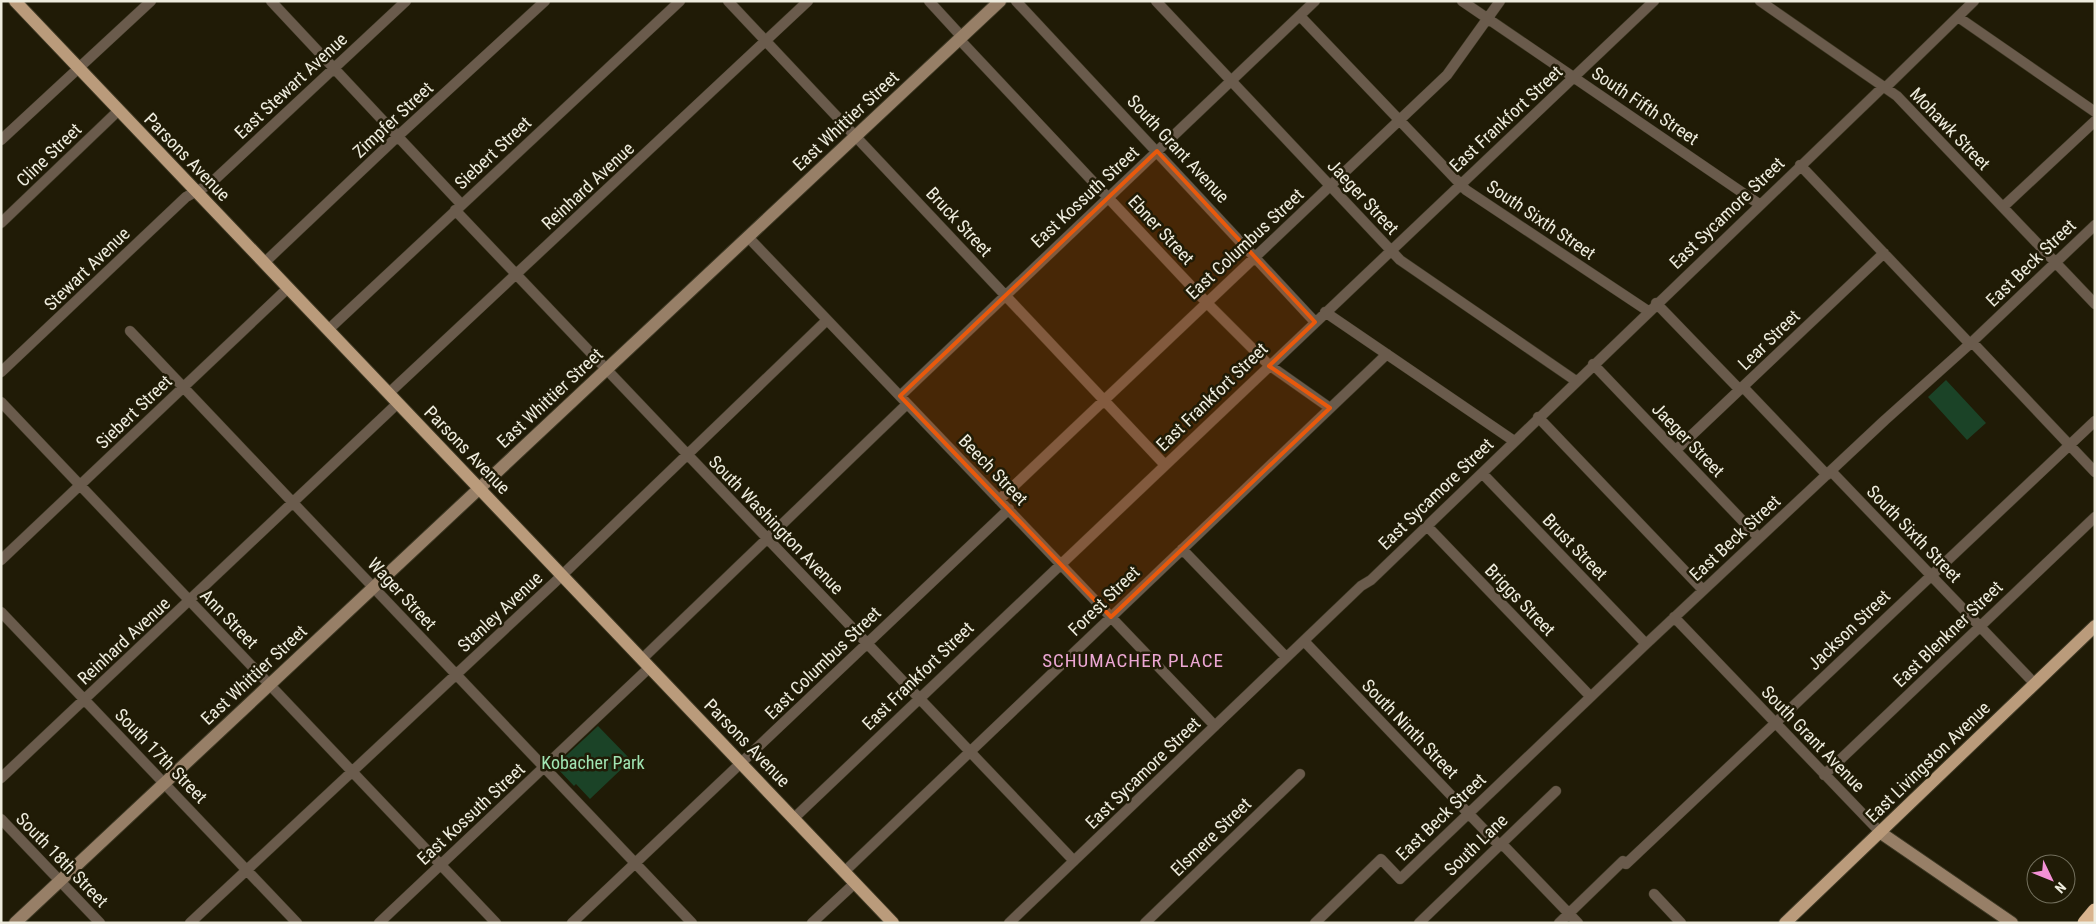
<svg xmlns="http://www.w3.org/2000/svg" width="2096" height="924" viewBox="0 0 2096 924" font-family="'Roboto Condensed',sans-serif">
<rect width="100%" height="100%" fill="#201b06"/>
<path fill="#1b4327" d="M 1946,380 L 1986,423 L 1967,440 L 1928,397 Z
M 598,726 L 631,760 L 590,799 L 576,784 L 574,786 L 555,766 Z"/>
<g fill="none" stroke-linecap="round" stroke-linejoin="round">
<defs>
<path id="street" d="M 271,1 L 461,204
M 728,1 L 1165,465
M 929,1 L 962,37
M 1016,1 L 1315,322
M 1156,1 L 1400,260 L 1576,381
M 1462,1 L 1759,204
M 1760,1 L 1897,96 L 2095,304
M 1300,16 L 1466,190 L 1648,311
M 1958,17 L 2095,112
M 959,39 L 1207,303 L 1269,365 L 1330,408
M 1886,87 L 1974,1
M 1,140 L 151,1
M 1800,165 L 1970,344
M 2003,207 L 2095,121
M 455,210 L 1074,861
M 1,223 L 119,110
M 748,237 L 1215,726
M 264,263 L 398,136 L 545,1
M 1656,303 L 1740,390
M 1325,312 L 1514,441
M 329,329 L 680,1
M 130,331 L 692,923
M 1972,342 L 2095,472
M 1593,364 L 1759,538
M 1,372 L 186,197 L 210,184 L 406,1
M 1743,387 L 1827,475
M 389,393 L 808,1
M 900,396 L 1315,1
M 1,402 L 496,923
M 1538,417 L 1703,590
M 1676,450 L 1884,253
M 1831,471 L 2035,684
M 1482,473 L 1646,644
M 999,500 L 1447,75 L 1500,1
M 1427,526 L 1590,696
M 1182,549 L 1286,657
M 1,560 L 288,288
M 1,612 L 297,923
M 1674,617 L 1881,833
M 1304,641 L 1468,813 L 1497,843 L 1506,848 L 1578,923
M 642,659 L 907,404
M 1824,775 L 2095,517
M 1,778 L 398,403
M 794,818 L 1654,1
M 1,819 L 100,923
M 1626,864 L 2095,421
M 844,872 L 1387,354
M 1654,894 L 1681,923
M 190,923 L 554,583 L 827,320
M 379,923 L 650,667
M 572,923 L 1009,509
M 812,923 L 855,883
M 1009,923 L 1361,586 L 1371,580 L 1884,86
M 1145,923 L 1300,774
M 1315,923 L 1381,859 L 1400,879 L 1646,644 L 1885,420 L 1972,342 L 2095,225
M 1419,923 L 1556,791
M 1559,923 L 1623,861"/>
<path id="secondary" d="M 1881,833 L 2012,923
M 15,923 L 1000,1"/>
<path id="primary" d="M 15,1 L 893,923
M 1785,923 L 2095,626"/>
<path id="highway" d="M 2085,923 L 2095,911"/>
</defs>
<use href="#street" stroke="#3d3824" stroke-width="11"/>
<use href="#secondary" stroke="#3d3824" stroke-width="14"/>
<use href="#primary" stroke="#3d3824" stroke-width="14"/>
<use href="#highway" stroke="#3d3824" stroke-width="16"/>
<use href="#street" stroke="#6a5b4c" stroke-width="10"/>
<use href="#secondary" stroke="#977f67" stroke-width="12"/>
<use href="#primary" stroke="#ba9b7b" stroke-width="12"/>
<use href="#highway" stroke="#d9b48e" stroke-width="15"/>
</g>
<path fill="#e8590c" fill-opacity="0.2" stroke="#e8590c" stroke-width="4" stroke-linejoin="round" d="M 1157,151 L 1315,322 L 1269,366 L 1330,408 L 1111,617 L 900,396 Z"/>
<g text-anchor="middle" stroke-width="5" stroke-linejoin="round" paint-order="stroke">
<g font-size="18" fill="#eeecde" stroke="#201b06">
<text transform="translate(291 86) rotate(-43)" y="6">East Stewart Avenue</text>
<text transform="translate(1645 106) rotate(34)" y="6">South Fifth Street</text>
<text transform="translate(1506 119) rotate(-43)" y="6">East Frankfort Street</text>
<text transform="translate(393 120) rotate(-43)" y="6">Zimpfer Street</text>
<text transform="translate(846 121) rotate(-43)" y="6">East Whittier Street</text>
<text transform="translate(1950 129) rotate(46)" y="6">Mohawk Street</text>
<text transform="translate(1178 149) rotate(47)" y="6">South Grant Avenue</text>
<text transform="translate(493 153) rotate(-43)" y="6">Siebert Street</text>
<text transform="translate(49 155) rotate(-44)" y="6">Cline Street</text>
<text transform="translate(187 157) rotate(46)" y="6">Parsons Avenue</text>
<text transform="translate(588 186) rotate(-43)" y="6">Reinhard Avenue</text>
<text transform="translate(1085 197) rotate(-43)" y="6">East Kossuth Street</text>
<text transform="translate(1363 197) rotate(47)" y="6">Jaeger Street</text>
<text transform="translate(1727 213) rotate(-44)" y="6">East Sycamore Street</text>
<text transform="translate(1541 220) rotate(34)" y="6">South Sixth Street</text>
<text transform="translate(959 222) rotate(47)" y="6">Bruck Street</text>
<text transform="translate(1161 230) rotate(47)" y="6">Ebner Street</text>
<text transform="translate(1245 244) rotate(-43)" y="6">East Columbus Street</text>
<text transform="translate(2031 263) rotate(-44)" y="6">East Beck Street</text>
<text transform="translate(87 269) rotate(-44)" y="6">Stewart Avenue</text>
<text transform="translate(1769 340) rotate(-44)" y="6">Lear Street</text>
<text transform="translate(1212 397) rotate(-44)" y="6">East Frankfort Street</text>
<text transform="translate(550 398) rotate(-43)" y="6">East Whittier Street</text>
<text transform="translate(134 412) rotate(-44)" y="6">Siebert Street</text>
<text transform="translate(1688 440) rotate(46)" y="6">Jaeger Street</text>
<text transform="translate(467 450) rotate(46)" y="6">Parsons Avenue</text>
<text transform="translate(993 470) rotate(46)" y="6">Beech Street</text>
<text transform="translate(1436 494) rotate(-44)" y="6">East Sycamore Street</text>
<text transform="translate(776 525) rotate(46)" y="6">South Washington Avenue</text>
<text transform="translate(1914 534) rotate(46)" y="6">South Sixth Street</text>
<text transform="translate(1735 538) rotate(-43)" y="6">East Beck Street</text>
<text transform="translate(1575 547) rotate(46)" y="6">Brust Street</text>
<text transform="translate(402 594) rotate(47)" y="6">Wager Street</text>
<text transform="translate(1520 600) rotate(46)" y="6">Briggs Street</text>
<text transform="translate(1104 601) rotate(-44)" y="6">Forest Street</text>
<text transform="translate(500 612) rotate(-43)" y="6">Stanley Avenue</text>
<text transform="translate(229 619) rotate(46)" y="6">Ann Street</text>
<text transform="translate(1849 630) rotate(-44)" y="6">Jackson Street</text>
<text transform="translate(1948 634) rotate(-44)" y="6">East Blenkner Street</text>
<text transform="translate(124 641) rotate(-43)" y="6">Reinhard Avenue</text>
<text transform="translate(823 663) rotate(-44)" y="6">East Columbus Street</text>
<text transform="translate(254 675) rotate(-43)" y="6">East Whittier Street</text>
<text transform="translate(918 676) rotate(-44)" y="6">East Frankfort Street</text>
<text transform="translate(1410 729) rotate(46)" y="6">South Ninth Street</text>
<text transform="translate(1813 739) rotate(46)" y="6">South Grant Avenue</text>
<text transform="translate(747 743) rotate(46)" y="6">Parsons Avenue</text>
<text transform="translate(161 756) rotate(46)" y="6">South 17th Street</text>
<text transform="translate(1928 762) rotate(-44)" y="6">East Livingston Avenue</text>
<text transform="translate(1143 773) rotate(-44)" y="6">East Sycamore Street</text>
<text transform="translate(471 814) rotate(-43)" y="6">East Kossuth Street</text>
<text transform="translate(1441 817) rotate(-44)" y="6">East Beck Street</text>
<text transform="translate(1211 837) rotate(-44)" y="6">Elsmere Street</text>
<text transform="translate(1476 845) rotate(-44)" y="6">South Lane</text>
<text transform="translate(62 860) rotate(46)" y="6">South 18th Street</text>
</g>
<g font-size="18" fill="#a1e5b3" stroke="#201b06">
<text x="593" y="769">Kobacher Park</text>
</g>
<g font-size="19" letter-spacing="1" fill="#eca7d4" stroke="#201b06">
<text x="1133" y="667">SCHUMACHER PLACE</text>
</g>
</g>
<rect width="2096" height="924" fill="none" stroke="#eeecde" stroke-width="5"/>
<g transform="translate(2051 879) rotate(133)"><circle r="24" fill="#201b06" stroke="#726f5c"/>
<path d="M0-4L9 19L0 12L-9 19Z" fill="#f391d5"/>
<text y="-8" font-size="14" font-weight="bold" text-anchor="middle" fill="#eeecde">N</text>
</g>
</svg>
